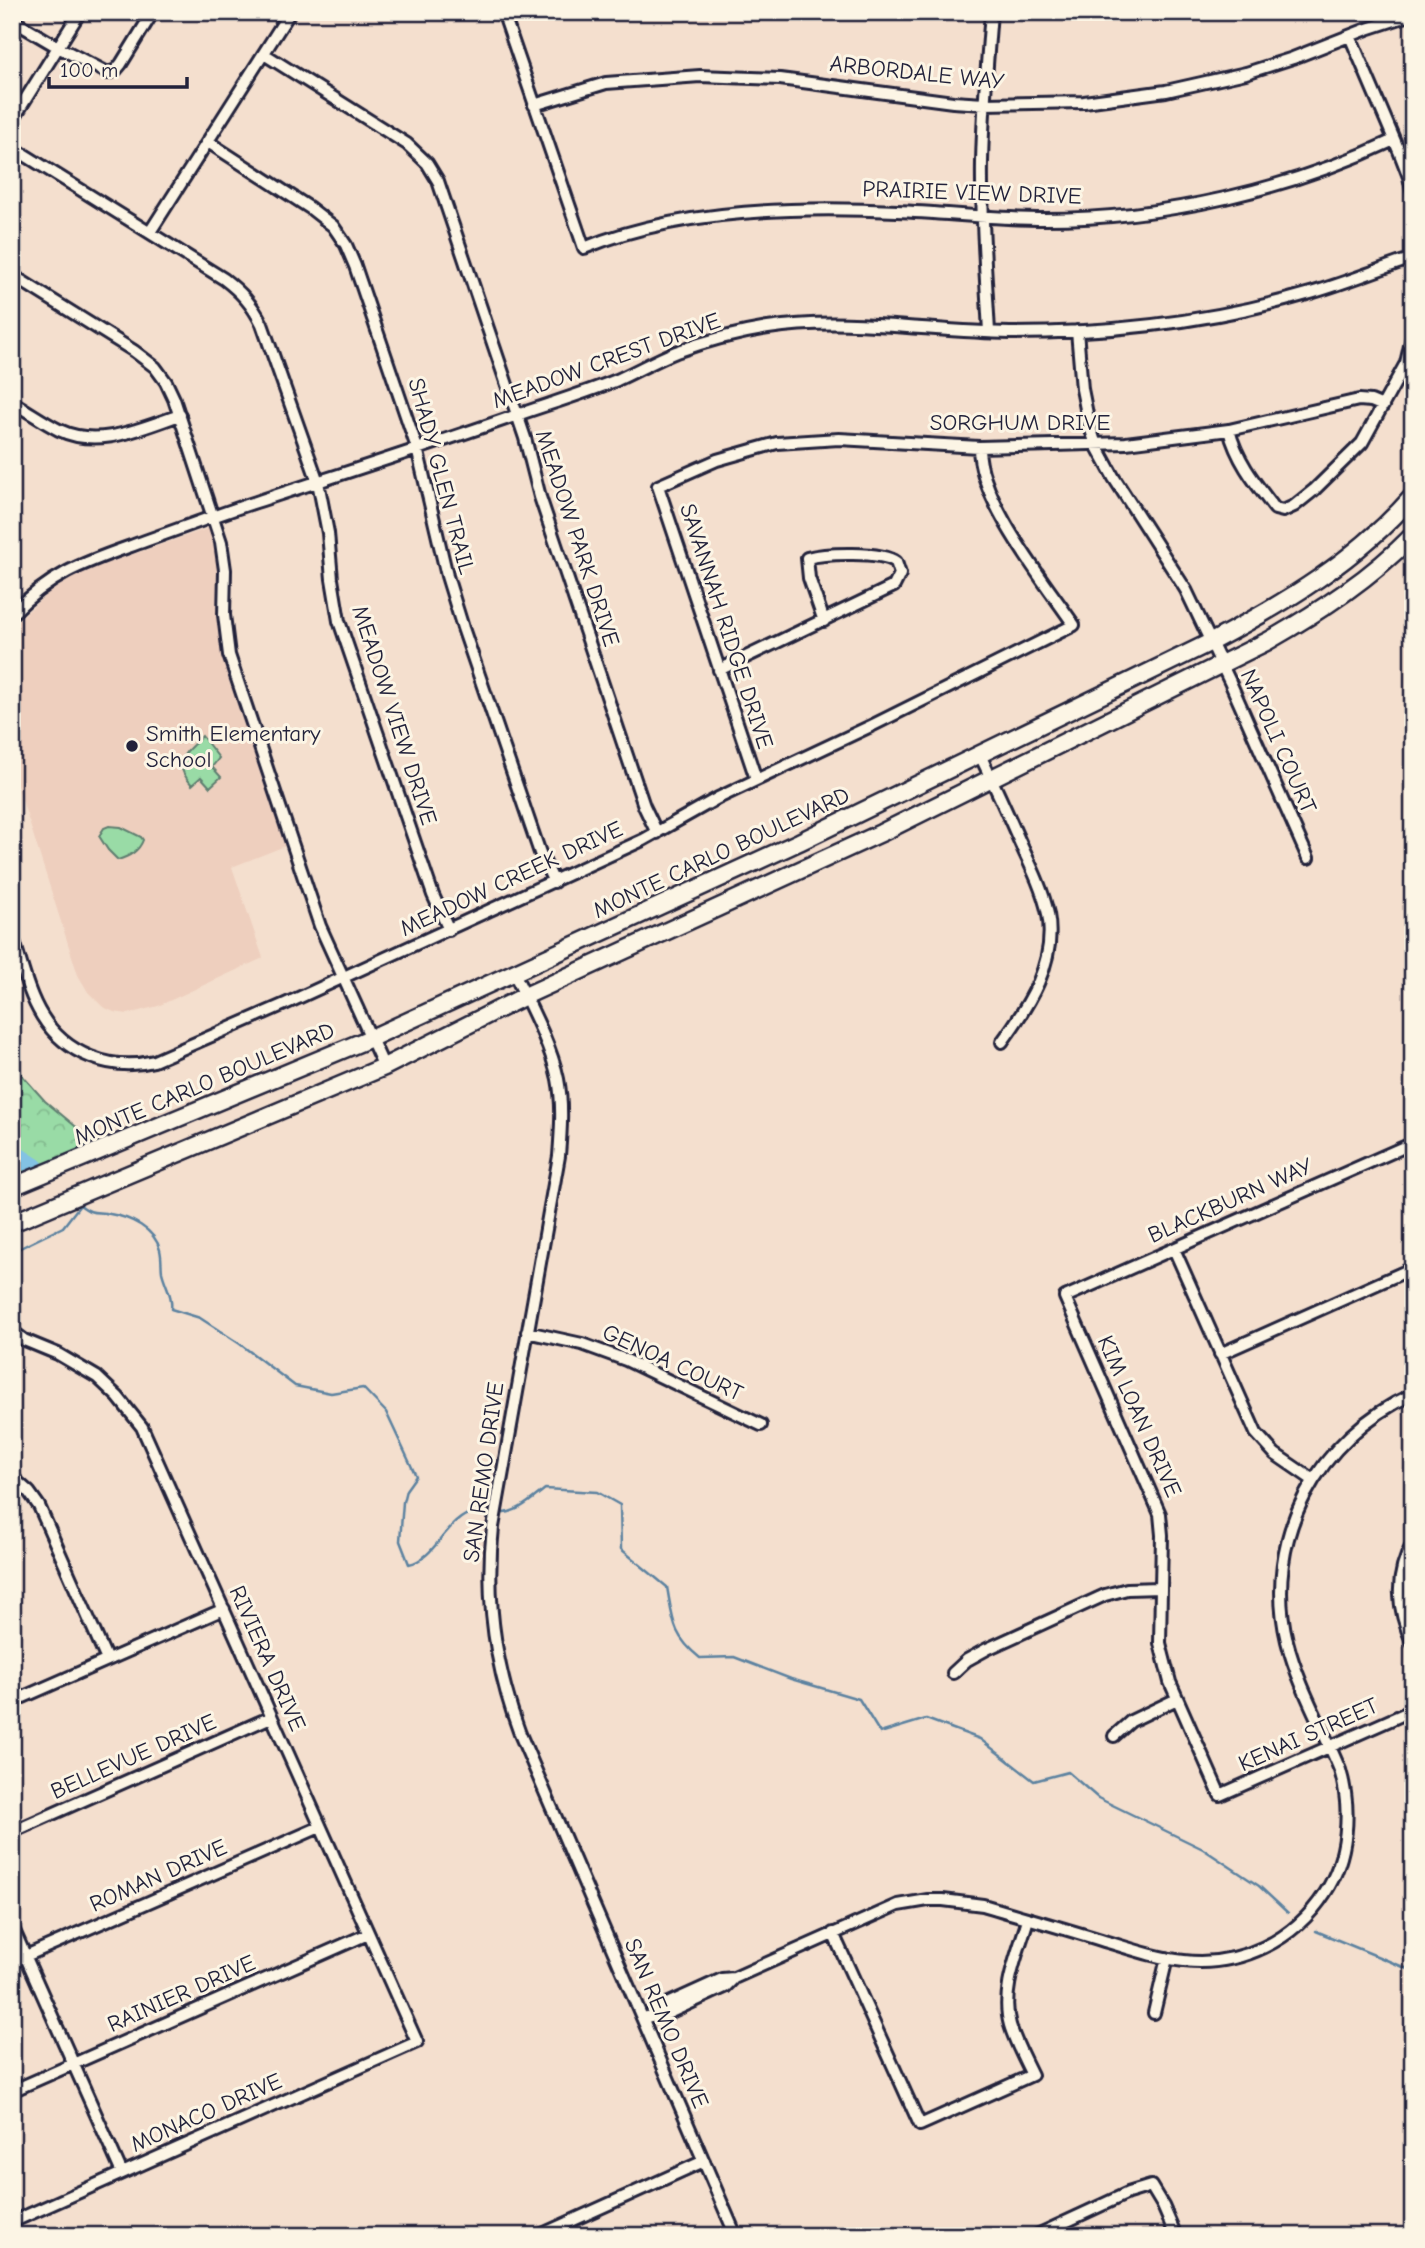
<svg xmlns="http://www.w3.org/2000/svg" width="1425" height="2248" viewBox="0 0 1425 2248" font-family="'Comic Neue',sans-serif">
<defs>
<pattern id="forest-crowns" width="20" height="18" patternUnits="userSpaceOnUse" patternTransform="scale(1.75)"><rect width="20" height="18" fill="#99dba6"/><path d="M2 6a3 3 0 1 1 6 0M12 15a3 3 0 1 1 6 0" fill="none" stroke="#84bc90"/></pattern>
</defs>
<rect width="100%" height="100%" fill="#f4dfce"/>
<filter id="ink" filterUnits="userSpaceOnUse"><feTurbulence type="fractalNoise" baseFrequency=".0143" numOctaves="2"/><feDisplacementMap in="SourceGraphic" scale="14" xChannelSelector="R" yChannelSelector="G"/><feConvolveMatrix kernelMatrix="1 2 1 2 8 2 1 2 1" color-interpolation-filters="sRGB"/></filter>
<g filter="url(#ink)">
<path fill="#eecfbe" d="M 209,528 L 217,560 L 216,613 L 223,662 L 285,846 L 232,867 L 263,958 L 158,1006 L 128,1014 L 114,1012 L 103,1007 L 88,992 L 78,975 L 18,787 L 12,781 L 12,626 L 48,593 L 79,573 Z"/>
<path fill="#99dba6" stroke="#5e7e70" stroke-width="2" d="M 202,736 L 219,758 L 212,767 L 221,777 L 210,787 L 201,777 L 192,785 C 171,761 183,755 202,736 Z
M 109,826 L 121,827 L 141,837 L 143,840 C 139,851 130,856 118,860 L 108,850 L 99,836 L 104,828 Z"/>
<path fill="url(#forest-crowns)" stroke="#5e7e70" stroke-width="2" d="M 12,1064 L 45,1101 L 98,1145 L 12,1179 Z"/>
<g fill="none" stroke-linecap="round" stroke-linejoin="round">
<path stroke="#5c82a0" stroke-width="2.5" d="M 12,1252 L 63,1227 L 80,1205 C 93,1215 95,1211 110,1214 C 130,1217 155,1229 160,1250 C 162,1258 161,1265 162,1272 C 165,1285 173,1296 171,1309 L 200,1318 L 240,1344 L 295,1386 L 331,1393 L 363,1388 L 386,1412 L 416,1476 L 406,1490 L 403,1502 L 400,1541 L 409,1564 C 436,1559 446,1518 474,1512 C 479,1511 486,1512 491,1513
M 497,1513 C 516,1515 532,1499 545,1489 L 597,1492 L 620,1505 L 621,1549 L 667,1587 C 673,1620 672,1636 700,1658 L 734,1657 L 791,1679 L 859,1699 L 880,1733 L 926,1719 L 980,1739 L 1034,1781 L 1068,1772 L 1098,1798 L 1203,1849 L 1259,1886 L 1288,1913
M 1316,1931 L 1413,1971"/>
<path stroke="#83c2e3" stroke-width="18" d="M 12,1152 L 35,1167"/>
<defs>
<path id="street" d="M 503,12 L 584,248 C 677,209 798,206 897,211 C 947,213 996,219 1045,219 C 1163,219 1288,190 1394,140
M 12,20 L 58,47 L 108,73 L 116,70 L 121,64 L 153,12
M 1350,36 L 1399,151 L 1409,177 L 1413,194
M 264,54 L 407,144 L 427,163 L 438,181 L 525,438 L 540,497 L 644,806 L 657,833
M 534,105 L 606,83 L 700,76 L 780,79 L 953,102 L 984,104 L 1084,102 L 1166,91 L 1246,73 L 1293,58 L 1367,29 L 1413,14
M 12,121 L 80,12
M 208,142 L 310,208 L 333,226 L 346,245 L 355,266 L 417,448 L 447,576 L 463,628 L 540,853 L 554,882
M 12,147 L 224,279 C 241,292 252,304 262,324 L 318,482 L 328,533 L 332,579 L 339,621 L 433,895 L 449,930
M 150,232 L 290,12
M 12,275 L 134,351 L 155,367 L 166,382 L 174,399 L 221,542 L 225,570 L 224,615 L 229,655 L 320,926 L 384,1067
M 1077,331 L 1082,389 L 1089,424 L 1096,445 L 1114,478 L 1186,590 L 1230,682 L 1308,858
M 989,332 C 986,275 981,219 982,162 C 983,112 987,62 991,12
M 12,402 C 28,411 43,422 59,430 C 99,449 141,428 180,415
M 1229,430 C 1237,461 1256,484 1275,509 L 1283,511 L 1294,506 L 1314,490 L 1362,443 L 1406,363 L 1413,333
M 12,614 C 55,570 90,561 145,541 C 182,528 219,514 256,502 C 344,473 432,445 520,414 C 552,403 585,393 617,380 C 637,371 656,360 676,352 C 706,341 737,333 768,328 C 848,316 930,332 1010,333 C 1110,333 1211,322 1307,294 C 1340,285 1371,272 1404,261 L 1413,261
M 719,670 L 894,586 L 900,574 L 896,562 C 882,551 825,553 807,558 L 809,578 L 824,621
M 980,755 C 995,786 1009,817 1023,849 C 1033,870 1043,891 1048,914 C 1057,962 1029,1005 1002,1042
M 756,779 L 658,486 L 717,460 L 777,443 L 839,439 L 979,447 L 1126,443 L 1229,430 L 1359,400 L 1371,401 L 1383,406
M 12,935 C 21,961 27,992 42,1016 C 65,1054 111,1072 154,1061 L 285,1004 L 643,840 L 718,798 L 873,725 L 1074,625 C 1044,581 979,501 979,447
M 514,973 C 529,1004 551,1045 558,1079 C 563,1104 561,1130 559,1156 L 493,1527 C 485,1598 495,1667 520,1734 L 736,2236
M 1413,1143 L 1065,1297 L 1160,1514 L 1162,1535 L 1160,1643 L 1170,1682 L 1220,1795 L 1413,1710
M 1174,1249 L 1256,1433 L 1275,1454 L 1313,1480
M 12,1331 L 24,1340 L 58,1354 L 97,1377 L 118,1397 L 142,1427 L 417,2042 L 12,2222
M 527,1332 L 582,1344 L 626,1360 L 761,1425
M 1220,1354 L 1413,1268
M 12,1477 L 29,1492 L 39,1506 L 107,1660
M 1413,1543 C 1394,1577 1397,1609 1413,1644
M 953,1673 L 967,1660 L 987,1649 L 1105,1595 L 1127,1589 L 1160,1588
M 12,1702 L 224,1609
M 1114,1736 L 1131,1721 L 1177,1699
M 12,1832 L 271,1717
M 12,1926 L 122,2173
M 833,1933 L 920,2125 L 1032,2075 C 1024,2058 1015,2042 1010,2025 C 1000,1991 1019,1951 1028,1919
M 12,1962 L 320,1827
M 1154,2013 L 1167,1958
M 652,2015 L 660,2017 L 725,1987 L 734,1978
M 643,2019 L 652,2015 L 656,2009 L 722,1979 L 734,1978 L 898,1905 L 928,1900 L 943,1900 L 983,1905 C 1023,1917 1062,1928 1101,1940 C 1128,1948 1156,1958 1184,1961 C 1240,1967 1294,1941 1325,1893 C 1348,1858 1352,1810 1340,1770 C 1323,1728 1298,1686 1287,1641 C 1262,1538 1318,1437 1413,1394
M 12,2091 L 368,1934
M 538,2236 L 704,2161
M 1035,2236 L 1128,2193 L 1151,2186 L 1163,2206 L 1176,2236"/>
<path id="secondary" d="M 12,1187 L 371,1038 L 799,842 L 1211,642 C 1285,603 1357,560 1413,496
M 12,1223 L 384,1067 L 525,996 L 881,833 L 1268,641 C 1320,611 1371,578 1413,535"/>
</defs>
<use href="#street" stroke="#22223b" stroke-width="16"/>
<use href="#secondary" stroke="#22223b" stroke-width="21"/>
<use href="#street" stroke="#fcf5e5" stroke-width="10"/>
<use href="#secondary" stroke="#fcf5e5" stroke-width="16"/>
</g>
</g>
<circle fill="#22223b" stroke="#fcf5e5" stroke-width="2.5" cx="132" cy="746" r="7"/>
<g text-anchor="middle" stroke-width="6" stroke-linejoin="round" paint-order="stroke">
<g font-size="23" fill="#22223b" stroke="#fcf5e5">
<text transform="translate(917 72) rotate(6)" y="8">ARBORDALE WAY</text>
<text transform="translate(972 192) rotate(2)" y="8">PRAIRIE VIEW DRIVE</text>
<text transform="translate(606 360) rotate(-20)" y="8">MEADOW CREST DRIVE</text>
<text x="1020" y="430">SORGHUM DRIVE</text>
<text transform="translate(442 476) rotate(75)" y="8">SHADY GLEN TRAIL</text>
<text transform="translate(578 538) rotate(72)" y="8">MEADOW PARK DRIVE</text>
<text transform="translate(727 626) rotate(72)" y="8">SAVANNAH RIDGE DRIVE</text>
<text transform="translate(395 715) rotate(72)" y="8">MEADOW VIEW DRIVE</text>
<text transform="translate(1279 741) rotate(66)" y="8">NAPOLI COURT</text>
<text transform="translate(721 852) rotate(-25)" y="8">MONTE CARLO BOULEVARD</text>
<text transform="translate(511 878) rotate(-25)" y="8">MEADOW CREEK DRIVE</text>
<text transform="translate(204 1083) rotate(-23)" y="8">MONTE CARLO BOULEVARD</text>
<text transform="translate(1230 1200) rotate(-24)" y="8">BLACKBURN WAY</text>
<text transform="translate(673 1362) rotate(25)" y="8">GENOA COURT</text>
<text transform="translate(1140 1416) rotate(66)" y="8">KIM LOAN DRIVE</text>
<text transform="translate(483 1472) rotate(-82)" y="8">SAN REMO DRIVE</text>
<text transform="translate(268 1658) rotate(66)" y="8">RIVIERA DRIVE</text>
<text transform="translate(1308 1734) rotate(-24)" y="8">KENAI STREET</text>
<text transform="translate(133 1756) rotate(-24)" y="8">BELLEVUE DRIVE</text>
<text transform="translate(158 1875) rotate(-24)" y="8">ROMAN DRIVE</text>
<text transform="translate(181 1993) rotate(-24)" y="8">RAINIER DRIVE</text>
<text transform="translate(667 2023) rotate(67)" y="8">SAN REMO DRIVE</text>
<text transform="translate(206 2112) rotate(-24)" y="8">MONACO DRIVE</text>
</g>
<g font-size="23" fill="#22223b" stroke="#fcf5e5" text-anchor="start">
<text x="146" y="741">Smith Elementary<tspan x="146" dy="26">School</tspan></text>
</g>
</g>
<rect width="1425" height="2248" fill="none" stroke="#fcf5e5" stroke-width="42"/>
<rect x="21" y="21" width="1383" height="2206" fill="none" stroke="#22223b" stroke-width="2.5" filter="url(#ink)"/>
<path d="M49 77v10h138v-10" fill="none" stroke="#22223b" stroke-width="3.5"/>
<text x="60" y="77" font-size="21" fill="#22223b" stroke="#fcf5e5" stroke-width="5" paint-order="stroke">100 m</text>
</svg>
